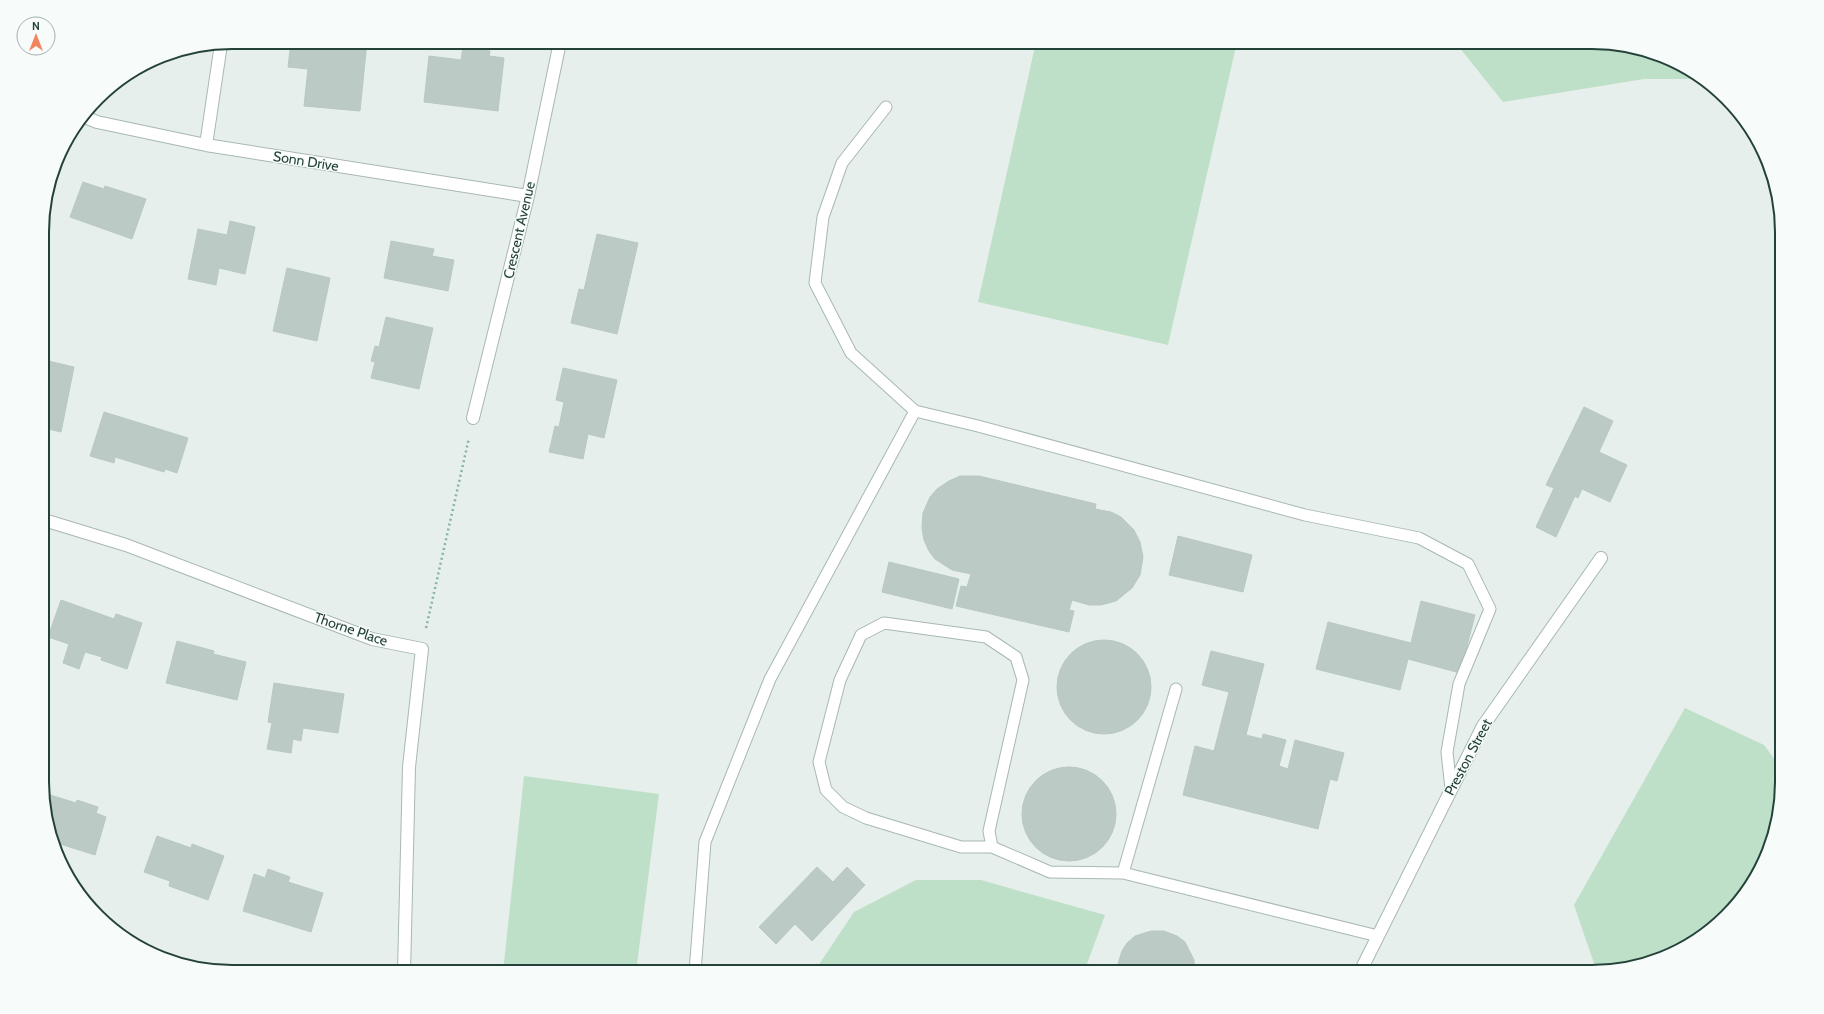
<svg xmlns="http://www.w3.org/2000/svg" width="1824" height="1014" viewBox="0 0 1824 1014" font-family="Cabin,sans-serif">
<rect width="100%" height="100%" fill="#e6efeb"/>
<path fill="#bfe0c8" d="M 1036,42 L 1237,42 L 1168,345 L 978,302 Z
M 1455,42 L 1592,42 L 1641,48 L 1687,67 L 1699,79 L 1644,79 L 1503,102 Z
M 1685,708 L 1764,745 L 1782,769 L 1782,794 L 1757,877 L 1697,940 L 1653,962 L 1597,972 L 1574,905 Z
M 524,776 L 659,794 L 636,972 L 503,972 Z
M 916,880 L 981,880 L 1105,915 L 1084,972 L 814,972 L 854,912 Z"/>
<path fill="#bbcac4" stroke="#b8c9c2" d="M 291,42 L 367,42 L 360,111 L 304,106 L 308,69 L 288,67 Z
M 463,47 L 490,51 L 489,56 L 504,58 L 498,111 L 424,102 L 429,56 L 461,60 Z
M 83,182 L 104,189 L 105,186 L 146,199 L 132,239 L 70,217 Z
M 230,221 L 255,227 L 245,274 L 219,268 L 216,285 L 188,279 L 198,229 L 227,235 Z
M 597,234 L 638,243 L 617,334 L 571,323 L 579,289 L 584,290 Z
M 391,241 L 434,249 L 432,256 L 454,260 L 448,291 L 384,278 Z
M 287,268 L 330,278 L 317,341 L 273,331 Z
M 386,317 L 433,328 L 419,389 L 371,378 L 375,362 L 371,361 L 375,346 L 379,347 Z
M 44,360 L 74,367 L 61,432 L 44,428 Z
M 563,368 L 617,380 L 604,438 L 588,434 L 583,459 L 549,452 L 555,426 L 559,427 L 564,402 L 556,400 Z
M 1584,407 L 1613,421 L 1599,452 L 1627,465 L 1610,502 L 1582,489 L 1578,498 L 1575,496 L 1556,537 L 1536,527 L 1554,488 L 1546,485 Z
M 104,412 L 188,438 L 177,473 L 165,469 L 164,472 L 115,457 L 114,463 L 90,456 Z
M 960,476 L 979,476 L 1096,504 L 1095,509 L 1111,512 L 1121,517 L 1134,530 L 1140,542 L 1143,557 L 1140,575 L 1132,588 L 1116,601 L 1101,605 L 1089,605 L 1072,600 L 1069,610 L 1074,611 L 1069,632 L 956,606 L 961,586 L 967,587 L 971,574 L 952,570 L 935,559 L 929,551 L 924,540 L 922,528 L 923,513 L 930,497 L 937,489 L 949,481 Z
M 1178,536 L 1252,555 L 1243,592 L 1169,575 Z
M 889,562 L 959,579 L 952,609 L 882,592 Z
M 61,600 L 114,619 L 116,614 L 142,623 L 127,669 L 101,660 L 102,657 L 85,652 L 79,669 L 63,663 L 69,644 L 48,637 Z
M 1421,601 L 1475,615 L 1460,673 L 1408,659 L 1400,690 L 1316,669 L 1328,622 L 1411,643 Z
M1057 687a47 47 0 1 1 94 0a47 47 0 1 1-94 0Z
M 177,641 L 214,651 L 213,654 L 246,662 L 237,700 L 166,683 Z
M 1211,651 L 1264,664 L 1246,735 L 1262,739 L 1263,734 L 1286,740 L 1279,766 L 1288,769 L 1295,740 L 1344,753 L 1337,781 L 1330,779 L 1318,829 L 1183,795 L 1195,746 L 1214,751 L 1229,692 L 1202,685 Z
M 274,683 L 344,694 L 338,733 L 303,728 L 301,741 L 293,739 L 291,753 L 267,749 L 272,723 L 268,722 Z
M1022 814a47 47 0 1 1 94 0a47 47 0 1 1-94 0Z
M 44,793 L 76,803 L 77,800 L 98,807 L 96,813 L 106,817 L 95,855 L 57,843 L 44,806 Z
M 157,836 L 191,848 L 192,844 L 224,856 L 208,900 L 169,886 L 170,881 L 144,872 Z
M 817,867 L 833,882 L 847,867 L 865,885 L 812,941 L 795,924 L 776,944 L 759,927 Z
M 268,869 L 290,877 L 288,882 L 323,893 L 311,932 L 243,911 L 254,874 L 265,878 Z
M 1151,931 L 1164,931 L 1177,936 L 1185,942 L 1194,960 L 1195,972 L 1118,972 L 1118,964 L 1122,951 L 1127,943 L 1135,936 Z"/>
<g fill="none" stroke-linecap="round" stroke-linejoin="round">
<defs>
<path id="service" d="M 886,107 L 842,163 L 823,217 L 815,283 L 851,353 L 915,411
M 1176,689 L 1123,873 L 1378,936
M 992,847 L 961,847 L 866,818 L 843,807 L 826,790 L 819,762 L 840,680 L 861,635 L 884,623 L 986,637 L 1016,657 L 1023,680 L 989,831 L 992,847 L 1050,872 L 1123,873
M 695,972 L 705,842 L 770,679 L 915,411 L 978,426 L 1305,515 L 1419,538 L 1468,564 L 1490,609 L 1459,684 L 1447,752 L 1451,789"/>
<path id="minor" d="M 85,117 L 97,122 L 206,145 L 528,196
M 206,145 L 221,44
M 473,418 L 528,196 L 560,42
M 44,520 L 126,545 L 372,639 L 422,649 L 409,767 L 404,972
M 1360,972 L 1483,726 L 1601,558"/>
</defs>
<use href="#service" stroke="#a8b8b2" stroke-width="13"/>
<use href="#minor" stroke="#a8b8b2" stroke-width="14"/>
<path stroke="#86b3a5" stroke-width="2.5" stroke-dasharray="2 3" stroke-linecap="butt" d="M 426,628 L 469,438"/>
<use href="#service" stroke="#fff" stroke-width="11"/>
<use href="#minor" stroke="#fff" stroke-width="12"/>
</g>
<g text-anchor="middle" stroke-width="3" stroke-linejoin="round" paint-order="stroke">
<g font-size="14" fill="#24423a" stroke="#f7fbf9">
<text transform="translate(306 161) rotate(9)" y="5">Sonn Drive</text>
<text transform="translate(519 230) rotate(-77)" y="5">Crescent Avenue</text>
<text transform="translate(351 629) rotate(19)" y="5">Thorne Place</text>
<text transform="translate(1468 757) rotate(-62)" y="5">Preston Street</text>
</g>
</g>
<path d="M0 0H1824V1014H0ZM232 49H1592A183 183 0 0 1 1775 232V782A183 183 0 0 1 1592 965H232A183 183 0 0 1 49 782V232A183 183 0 0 1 232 49Z" fill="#f7fbf9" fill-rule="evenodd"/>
<path fill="none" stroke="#24423a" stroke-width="2" d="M232 49H1592A183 183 0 0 1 1775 232V782A183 183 0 0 1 1592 965H232A183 183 0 0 1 49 782V232A183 183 0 0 1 232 49Z"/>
<g transform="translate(36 36)"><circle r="19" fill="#f7fbf9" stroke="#a3b1ad"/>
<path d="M0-3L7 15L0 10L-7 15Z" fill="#f4845f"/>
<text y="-6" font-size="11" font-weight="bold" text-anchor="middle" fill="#24423a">N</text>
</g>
</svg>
